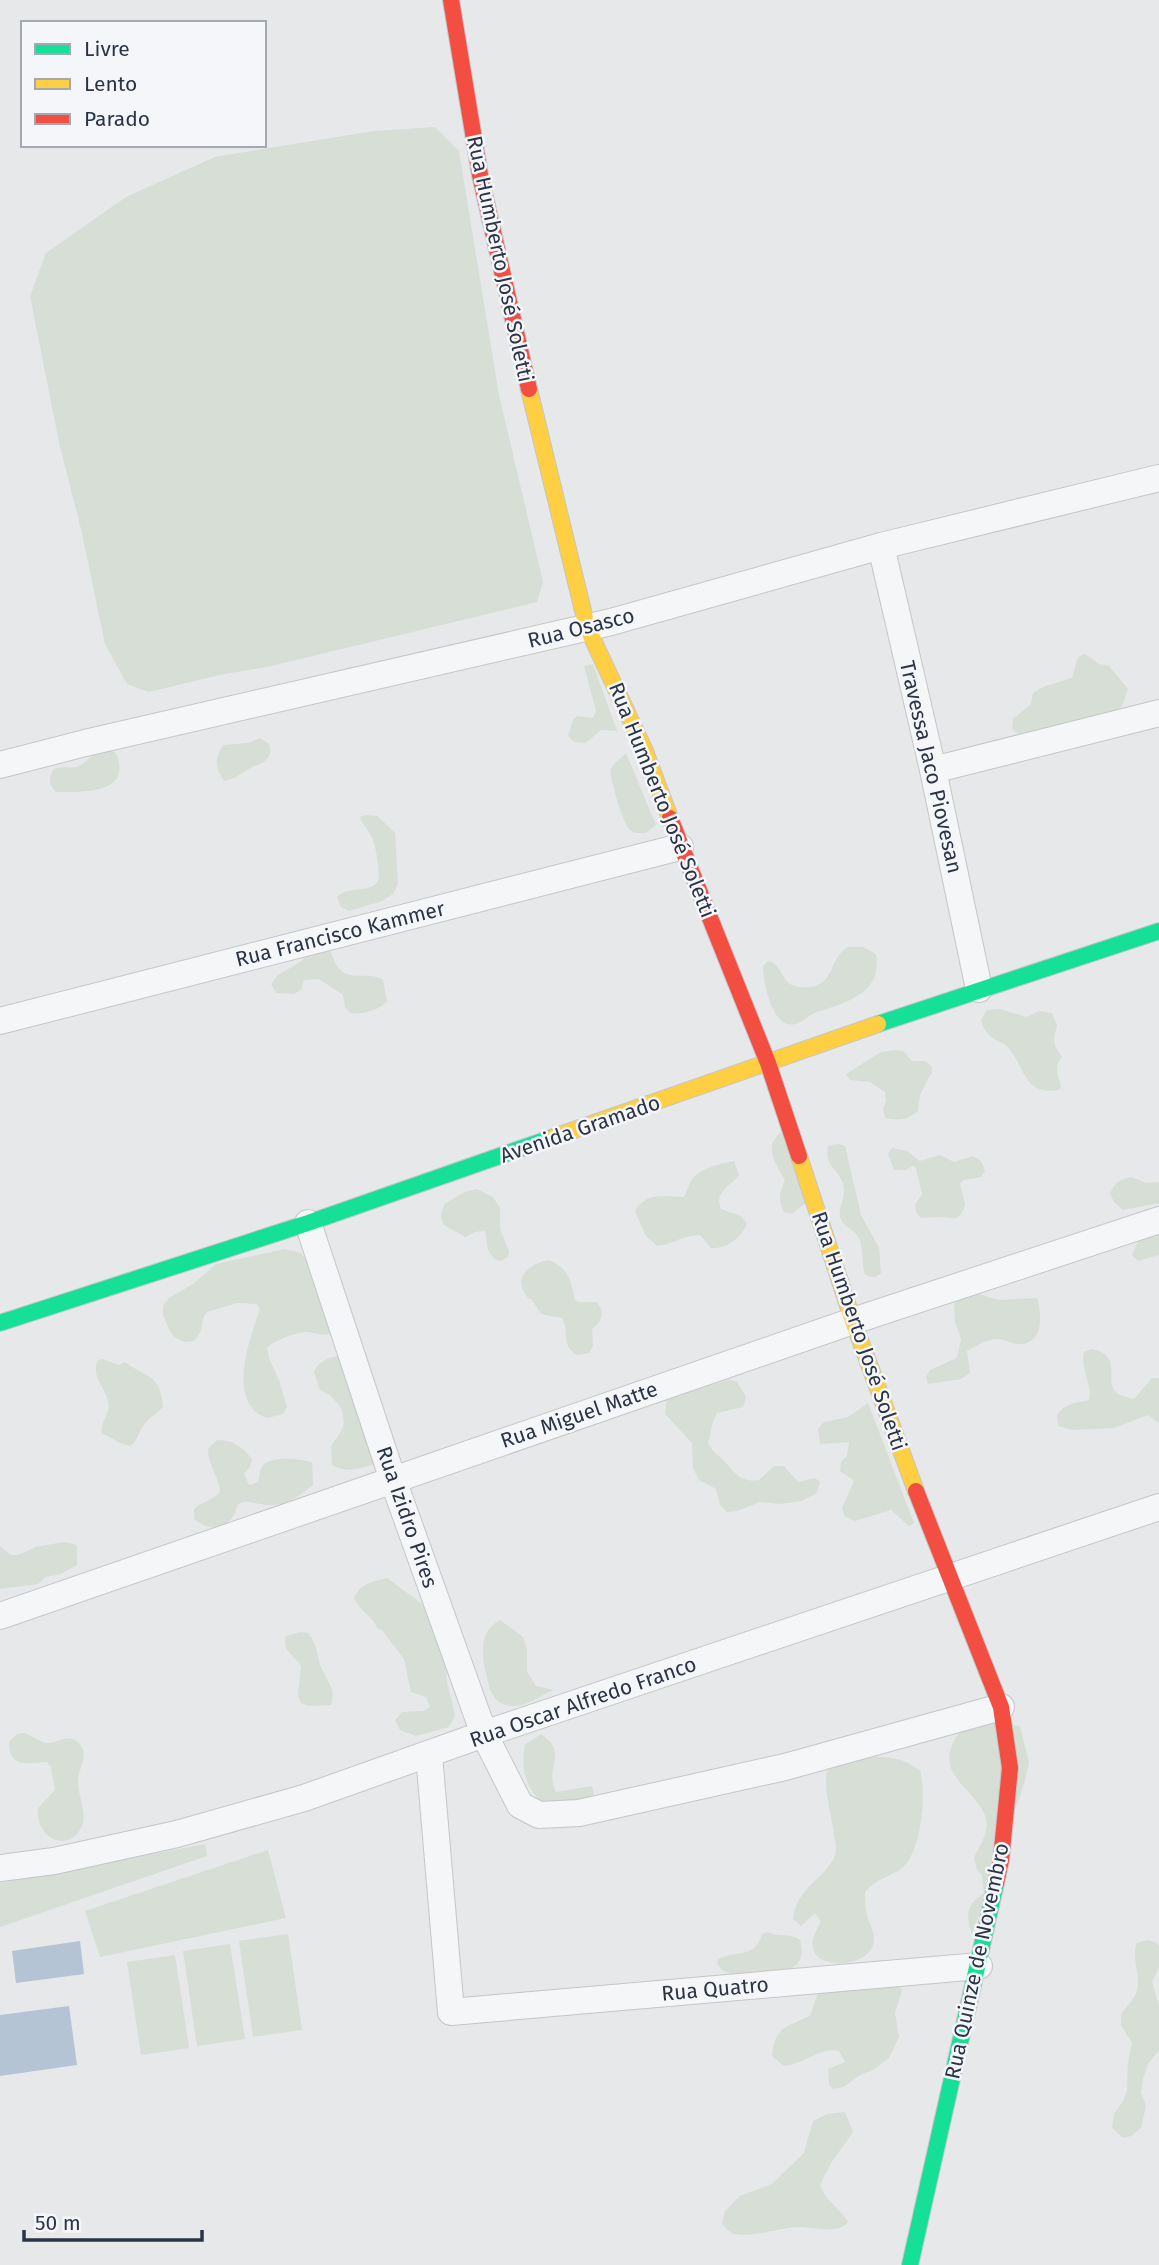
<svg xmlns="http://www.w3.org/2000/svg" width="1159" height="2265" viewBox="0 0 1159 2265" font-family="'Fira Sans',sans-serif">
<rect width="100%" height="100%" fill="#e6e8ea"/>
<path fill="#d6ded6" d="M 435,127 L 459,151 L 499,395 L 543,582 L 537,602 L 267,667 L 219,675 L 149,692 L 127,684 L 105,644 L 82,533 L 59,442 L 30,296 L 46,253 L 126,197 L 215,157 L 374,131 Z
M 1085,654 L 1099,664 L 1109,666 L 1128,689 L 1122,706 L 1114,715 L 1020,735 L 1012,729 L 1013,719 L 1031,704 L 1033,693 L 1043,687 L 1072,678 L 1078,657 Z
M 593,664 L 617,731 L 601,730 L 585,743 L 574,742 L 568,736 L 573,720 L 577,716 L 593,718 L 596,711 L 584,666 Z
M 260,738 L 269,744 C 274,763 258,763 245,771 C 238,776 233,779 224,781 C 215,768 214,758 223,745 L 248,743 Z
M 104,747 L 116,753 C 133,794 84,792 56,792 C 48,784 48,778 54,769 C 62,766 68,768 76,767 C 84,766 94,752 104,747 Z
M 626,753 L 656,825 L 646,833 C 640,833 635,834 630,830 C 624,826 608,774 611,769 C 613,763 622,758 626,753 Z
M 366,815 L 377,816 L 395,833 L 398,884 L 393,894 L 382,901 L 349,911 L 341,907 L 337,897 C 348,885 371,895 379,879 C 378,866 377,843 369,832 C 365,826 363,825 360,817 Z
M 326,945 C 333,952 333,963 340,970 C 352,981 370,971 383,980 L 387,1001 C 380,1010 362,1015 350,1013 L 345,1007 L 343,995 L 319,979 L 304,980 L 301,990 L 294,994 L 276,993 L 271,984 L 278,975 L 302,961 L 307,953 Z
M 848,947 L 863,947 L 876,954 C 883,994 846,1002 817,1012 C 809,1015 804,1021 798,1023 C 773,1034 763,982 763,966 L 768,961 C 780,965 779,971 786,980 C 792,989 809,989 818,985 C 834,978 832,955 848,947 Z
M 1000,1009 L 1026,1017 L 1040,1011 L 1052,1013 L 1057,1026 C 1053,1039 1052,1045 1062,1056 C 1054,1066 1058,1075 1061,1087 L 1058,1090 C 1026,1095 1026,1072 1011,1051 C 1001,1036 989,1046 981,1020 L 987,1010 Z
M 895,1050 L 903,1051 L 912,1061 L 925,1061 L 932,1067 L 932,1073 C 924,1085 918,1096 918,1111 C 907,1120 900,1121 885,1118 L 883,1109 L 886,1101 L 885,1092 L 870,1082 L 850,1080 L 846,1074 L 881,1052 Z
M 781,1132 L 807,1202 L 792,1214 L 784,1212 C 778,1200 779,1193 785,1181 C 777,1164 762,1148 781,1132 Z
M 838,1144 L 845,1146 L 861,1215 L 879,1248 L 881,1273 C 876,1278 871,1278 865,1274 C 861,1263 864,1246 858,1237 C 853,1228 843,1227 840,1217 C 838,1207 847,1197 843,1184 C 838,1167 825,1169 828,1146 Z
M 892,1148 L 907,1151 L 920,1161 L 940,1155 L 954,1162 L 973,1156 L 981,1161 L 985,1171 L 981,1177 L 964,1180 L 960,1184 L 965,1204 C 960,1223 954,1218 939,1217 C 933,1217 926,1218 921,1218 L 916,1212 L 915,1205 L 922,1194 L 916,1168 L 913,1166 L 905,1170 L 894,1170 L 888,1154 Z
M 734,1161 L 739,1175 C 730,1187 714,1191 721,1209 L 741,1216 L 747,1224 C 740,1238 728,1249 711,1248 L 700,1235 C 683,1235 673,1244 657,1246 L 646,1236 L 635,1211 C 646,1192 664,1196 684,1197 C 687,1192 688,1186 691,1181 C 699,1168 720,1164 734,1161 Z
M 1131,1177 L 1146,1183 L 1159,1182 L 1159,1203 L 1123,1210 L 1114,1202 L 1110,1194 C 1114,1183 1119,1180 1131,1177 Z
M 477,1189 L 493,1197 L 500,1208 L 500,1229 L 509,1251 L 508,1257 L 501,1261 L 494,1259 L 488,1250 L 485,1231 L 475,1232 L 465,1237 L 444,1225 L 441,1216 L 444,1204 L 465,1192 Z
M 1159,1229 L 1159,1255 L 1138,1261 L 1132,1255 L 1139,1239 Z
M 285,1249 L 301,1253 L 309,1264 L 332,1333 C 322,1337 315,1332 304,1332 C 295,1333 273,1341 267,1348 L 269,1358 L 279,1380 L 287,1407 L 283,1414 L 267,1418 C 225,1404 250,1338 260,1309 L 257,1304 L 237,1303 L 207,1312 C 199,1320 206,1329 194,1341 L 185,1342 L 174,1337 L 170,1331 L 163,1315 L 163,1306 L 169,1298 L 193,1284 L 216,1264 Z
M 548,1260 C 569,1268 570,1279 575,1300 L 579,1302 L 597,1302 C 605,1314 602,1321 592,1329 L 593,1346 L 589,1353 L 577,1355 C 560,1345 570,1332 562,1318 C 556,1316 551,1317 545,1315 C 538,1313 538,1308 534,1303 C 528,1294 532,1304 526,1295 C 512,1276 531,1264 548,1260 Z
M 979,1294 L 999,1300 L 1037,1298 C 1042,1314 1044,1342 1021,1344 C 1012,1345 1007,1340 999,1339 C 988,1338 976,1346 967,1351 L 970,1373 L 961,1379 L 928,1384 L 926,1377 L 930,1370 L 957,1358 L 961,1339 L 955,1322 L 954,1304 L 962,1296 Z
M 1092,1349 C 1126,1357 1101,1382 1118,1394 C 1122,1396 1130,1398 1134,1399 L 1152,1378 L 1159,1378 L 1159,1423 L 1148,1415 L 1114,1428 L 1073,1430 L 1058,1426 L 1057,1415 C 1065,1403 1076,1403 1089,1400 C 1093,1385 1080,1369 1084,1352 Z
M 344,1355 L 377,1463 C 362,1468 347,1474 332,1465 L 331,1446 L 342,1430 L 344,1422 L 342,1410 L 338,1404 L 330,1395 L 320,1390 L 314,1372 C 319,1360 331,1356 344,1355 Z
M 103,1359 L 119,1365 L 125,1362 C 148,1379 160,1373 163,1407 C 158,1413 151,1416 146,1422 C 139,1429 140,1437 131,1446 C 119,1445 113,1437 102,1434 C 99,1422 111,1415 108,1402 C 106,1388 90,1376 98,1360 Z
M 729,1379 L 737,1382 L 746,1397 L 743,1407 L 717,1413 L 713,1422 L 708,1443 C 712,1451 718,1455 724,1461 C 735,1473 741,1483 759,1480 L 774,1466 L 784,1466 L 798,1482 L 815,1478 L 820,1482 L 816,1494 L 801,1501 L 779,1504 L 760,1502 L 737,1511 L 727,1512 L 720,1505 L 716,1489 L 699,1480 L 693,1468 L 692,1443 L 665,1414 L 667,1398 L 693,1386 L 715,1384 Z
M 868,1403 L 914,1523 L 909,1526 L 891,1510 L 855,1521 L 844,1516 L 842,1508 L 854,1481 L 840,1471 L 841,1462 L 847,1456 L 849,1442 L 820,1444 L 818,1429 L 824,1422 L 848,1417 Z
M 217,1440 C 233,1440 241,1446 252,1459 L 250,1467 L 244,1474 L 249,1485 L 258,1482 C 259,1477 260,1469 263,1465 C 270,1456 303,1458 312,1463 L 313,1485 C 299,1496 285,1507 266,1505 C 255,1504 248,1499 238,1504 C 232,1528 213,1534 194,1519 L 194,1509 C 202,1501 213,1501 220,1492 C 219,1476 208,1466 208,1449 Z
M 64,1542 L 77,1545 L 77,1565 L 61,1574 L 46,1577 L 38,1584 L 0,1589 L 0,1546 L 11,1555 L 18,1555 L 36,1547 Z
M 387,1578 L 421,1603 L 433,1616 L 448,1664 L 446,1677 L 455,1716 L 449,1727 L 416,1736 L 400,1730 L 395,1720 L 402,1712 L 423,1711 L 430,1707 L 426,1697 L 411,1692 L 404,1659 L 382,1630 L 377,1628 C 373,1616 361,1613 354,1598 C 361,1583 372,1582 387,1578 Z
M 500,1620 L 523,1637 L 527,1649 L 527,1671 L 536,1686 L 554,1690 C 541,1695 528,1706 514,1706 C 496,1706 490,1693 487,1678 C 482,1655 477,1633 500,1620 Z
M 301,1632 L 308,1633 C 318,1645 316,1656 322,1669 C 328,1685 336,1686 331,1705 L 309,1706 L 301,1703 L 298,1695 L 301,1666 C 294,1654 281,1652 286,1636 Z
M 982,1721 L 1020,1726 L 1029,1762 L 1024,1784 L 972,1935 C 966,1915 965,1906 984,1893 L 982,1875 L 977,1870 L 974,1858 C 979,1846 990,1832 986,1818 C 978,1791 937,1777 953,1743 C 960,1729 968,1726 982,1721 Z
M 24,1733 C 32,1735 40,1743 48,1743 C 57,1743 67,1735 75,1740 C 90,1750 82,1762 79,1774 C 74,1793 92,1815 78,1833 C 62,1852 35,1834 38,1808 L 55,1790 L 51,1767 L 47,1762 C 28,1763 9,1769 9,1742 L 17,1734 Z
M 541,1734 C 570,1753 543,1767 556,1792 L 592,1786 L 594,1793 L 591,1800 L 545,1804 C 526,1791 520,1768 525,1745 Z
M 870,1756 C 891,1757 904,1758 920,1771 C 927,1793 921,1855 901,1869 C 888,1878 875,1879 865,1892 C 865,1901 865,1910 868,1919 C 871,1928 876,1935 873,1945 C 867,1971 787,1974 821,1922 L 815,1913 L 801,1926 L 793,1919 C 797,1884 830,1878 836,1851 C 837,1847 835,1840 834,1835 C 832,1814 823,1792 827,1771 L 840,1764 Z
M 205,1844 L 207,1856 L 0,1927 L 0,1883 Z
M 268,1850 L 286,1918 L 100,1957 L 85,1911 Z
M 767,1932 C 779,1937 790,1933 800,1940 C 812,1982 757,1973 731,1974 L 723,1971 L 717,1964 L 718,1959 C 737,1950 755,1959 762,1934 Z
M 288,1934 L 302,2030 L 253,2037 L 239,1941 Z
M 1147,1940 L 1155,1942 L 1159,1946 L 1159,1967 L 1152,1982 L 1159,2006 L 1159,2050 L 1148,2064 L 1143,2079 L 1141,2093 L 1146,2106 L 1141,2128 L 1131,2136 L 1123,2138 L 1112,2128 L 1114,2114 L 1123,2101 L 1127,2091 L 1128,2062 L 1132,2043 L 1121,2025 L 1121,2014 C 1125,2008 1132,2002 1135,1995 C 1144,1980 1130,1959 1137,1943 Z
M 230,1944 L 245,2039 L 197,2046 L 183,1951 Z
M 175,1955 L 189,2048 L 141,2055 L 127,1962 Z
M 895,1978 L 902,1990 L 895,2013 L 899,2037 L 889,2058 L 873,2070 L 858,2076 L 844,2087 L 833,2089 L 829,2085 L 828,2069 L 845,2062 L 839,2051 C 821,2046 804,2064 784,2066 L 772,2056 C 774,2028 787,2026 810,2016 L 820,1987 Z
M 845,2112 L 853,2132 L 831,2163 L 820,2185 C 825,2201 840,2208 848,2222 C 838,2235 816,2227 801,2227 C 781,2227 752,2238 735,2234 C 729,2232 726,2228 722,2224 L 725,2211 L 740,2196 L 772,2184 L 804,2153 L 813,2121 L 827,2114 Z"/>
<path fill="#b4c4d5" d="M 80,1941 L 84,1974 L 16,1983 L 12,1951 Z
M 69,2006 L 77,2065 L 0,2076 L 0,2015 Z"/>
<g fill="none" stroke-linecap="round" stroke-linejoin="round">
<defs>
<path id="street" d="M 881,546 L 933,770 L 979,989
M 0,765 L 85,743 L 611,622 L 881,546 L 1159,478
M 933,770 L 1159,713
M 0,1021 L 680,847
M 308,1223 L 393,1480 L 484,1734 L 520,1805 L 539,1815 L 579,1813 L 785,1767 L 1001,1707
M 0,1616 L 853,1321 L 1159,1220
M 429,1755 L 451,2012 L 979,1966
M 0,1868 L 54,1861 L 177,1834 L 304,1798 L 484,1734 L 1159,1507"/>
<path id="fast" d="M 878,1024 L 1159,931
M 0,1323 L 308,1223 L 554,1137
M 910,2265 L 996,1883"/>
<path id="slow" d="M 529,389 L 587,627 L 645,751 L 670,818
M 554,1137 L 878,1024
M 799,1156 L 853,1321 L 916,1491"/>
<path id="jam" d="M 451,0 L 480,175 L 529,389
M 670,818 L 768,1063 L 799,1156
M 916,1491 L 1001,1707 L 1010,1768 L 1001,1860 L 996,1883"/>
</defs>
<use href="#street" stroke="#c4c6c8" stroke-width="28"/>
<use href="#fast" stroke="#c4c6c8" stroke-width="18"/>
<use href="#slow" stroke="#c4c6c8" stroke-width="18"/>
<use href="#jam" stroke="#c4c6c8" stroke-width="18"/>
<use href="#street" stroke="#f5f6f7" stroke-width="26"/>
<use href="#fast" stroke="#16e098" stroke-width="16"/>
<use href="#slow" stroke="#ffcf43" stroke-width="16"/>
<use href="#jam" stroke="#f24e42" stroke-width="16"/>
</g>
<g text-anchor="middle" stroke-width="5" stroke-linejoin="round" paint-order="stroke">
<g font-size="21" fill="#2b3445" stroke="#f4f6f9">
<text transform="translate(500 259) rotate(78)" y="7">Rua Humberto José Soletti</text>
<text transform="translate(581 628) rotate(-14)" y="7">Rua Osasco</text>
<text transform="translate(931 767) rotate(77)" y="7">Travessa Jaco Piovesan</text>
<text transform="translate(662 800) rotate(68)" y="7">Rua Humberto José Soletti</text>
<text transform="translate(340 934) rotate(-14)" y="7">Rua Francisco Kammer</text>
<text transform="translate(580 1129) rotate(-19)" y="7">Avenida Gramado</text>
<text transform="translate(859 1331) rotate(71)" y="7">Rua Humberto José Soletti</text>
<text transform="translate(579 1415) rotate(-19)" y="7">Rua Miguel Matte</text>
<text transform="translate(407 1517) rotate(71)" y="7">Rua Izidro Pires</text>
<text transform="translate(583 1702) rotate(-19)" y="7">Rua Oscar Alfredo Franco</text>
<text transform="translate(977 1961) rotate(-78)" y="7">Rua Quinze de Novembro</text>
<text transform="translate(715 1989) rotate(-5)" y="7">Rua Quatro</text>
</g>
</g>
<rect x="21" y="21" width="245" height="126" fill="#f4f6f9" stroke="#a4a8b1" stroke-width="2"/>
<rect x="35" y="44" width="35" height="10" fill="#16e098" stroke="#a4a8b1" stroke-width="2"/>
<text x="84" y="56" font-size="21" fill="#2b3445">Livre</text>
<rect x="35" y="79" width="35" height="10" fill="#ffcf43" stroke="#a4a8b1" stroke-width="2"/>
<text x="84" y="91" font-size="21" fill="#2b3445">Lento</text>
<rect x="35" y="114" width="35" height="10" fill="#f24e42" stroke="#a4a8b1" stroke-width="2"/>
<text x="84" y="126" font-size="21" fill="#2b3445">Parado</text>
<path d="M24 2230v10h178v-10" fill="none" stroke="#2b3445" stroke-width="3.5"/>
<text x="35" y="2230" font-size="21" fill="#2b3445" stroke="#f4f6f9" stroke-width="5" paint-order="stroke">50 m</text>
</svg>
